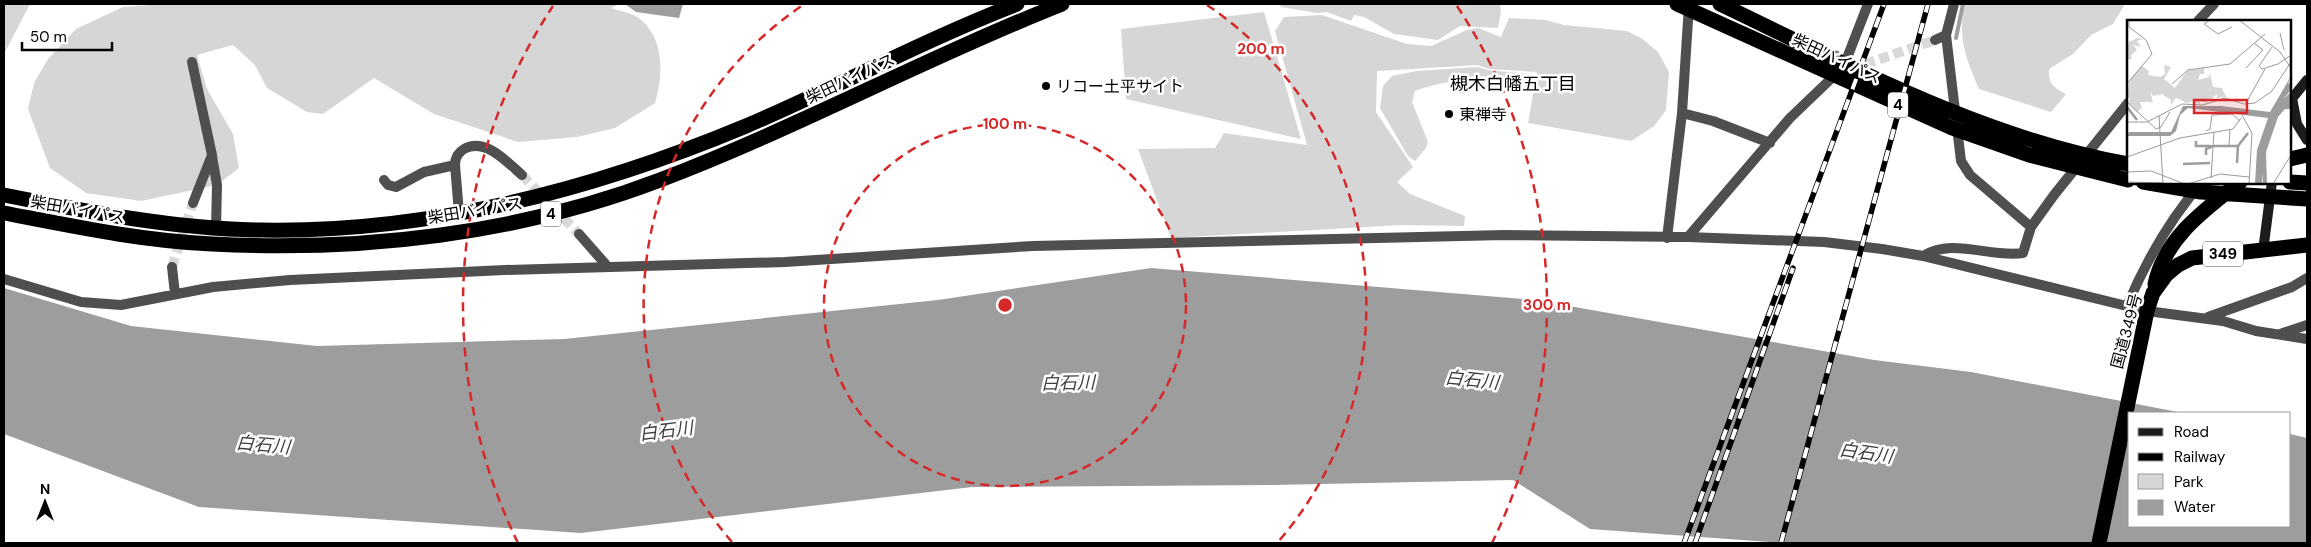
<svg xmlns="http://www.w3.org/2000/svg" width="2311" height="547" viewBox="0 0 2311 547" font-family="'DM Sans','Noto Sans JP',sans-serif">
<rect width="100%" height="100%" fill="#fff"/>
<path fill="#d6d6d6" d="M 4,4 L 30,4 L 4,54 Z
M 164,4 L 619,4 L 611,8 C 620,11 633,13 640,19 C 665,39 663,76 655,103 L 615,128 L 577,137 L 518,142 L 434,114 L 374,78 L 323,114 L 307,112 L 267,88 L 255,65 L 233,45 L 197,55 L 207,89 L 233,134 L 239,168 L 217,185 L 141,201 L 86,193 L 50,168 L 28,109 L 34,83 L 48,59 L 76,29 L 123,7 Z
M 1280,4 L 1500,4 L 1501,11 L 1498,28 L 1460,26 L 1438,40 L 1394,34 L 1364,17 L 1354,15 L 1351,21 L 1327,12 L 1317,13 L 1281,7 Z
M 1965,4 L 2125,4 L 2113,24 L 2091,35 L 2073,54 L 2049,69 C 2048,84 2054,88 2066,94 L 2051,112 L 1979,89 C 1966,59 1957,37 1965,4 Z
M 1264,12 L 1301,139 L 1126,99 L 1121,29 Z
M 1322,15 L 1407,44 L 1431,46 L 1467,30 L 1478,28 L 1501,37 L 1509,18 L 1546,20 L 1564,25 L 1627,31 L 1641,38 L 1658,52 L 1669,72 L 1666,110 L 1654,126 L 1631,141 L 1528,123 L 1537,72 L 1489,69 L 1477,65 L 1377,71 L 1376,112 L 1413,167 L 1397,182 L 1410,194 L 1465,216 L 1464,226 L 1402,225 L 1171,238 L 1138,149 L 1215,148 L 1224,133 L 1307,145 L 1275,31 L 1284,17 Z
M 1478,67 L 1487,70 L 1529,74 L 1531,79 C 1513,83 1498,79 1480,79 C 1457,80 1436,83 1415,91 L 1412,102 L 1428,142 L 1426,148 L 1415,161 L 1408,156 L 1380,108 L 1383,86 L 1392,76 L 1417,71 Z"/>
<path fill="#9d9d9d" d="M 625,4 L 683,4 L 679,18 L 636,12 Z
M 1151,268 L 1535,300 L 1874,360 L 1971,372 L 2183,413 L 2130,413 L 2130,526 L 2290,526 L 2290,434 L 2307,438 L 2307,543 L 1784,543 L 1590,529 L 1513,480 L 1273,485 L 972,487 L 581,533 L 199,507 L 4,434 L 4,288 L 131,326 L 317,346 L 564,339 L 938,300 Z"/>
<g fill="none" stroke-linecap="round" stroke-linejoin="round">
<path stroke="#9d9d9d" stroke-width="4" d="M 1956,38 L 1963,4"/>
<path stroke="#d9d9d9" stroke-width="10" stroke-dasharray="10 5" stroke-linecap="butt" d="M 1851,69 L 1935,40
M 522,175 L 579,234
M 172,267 L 193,203"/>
<path stroke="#4f4f4f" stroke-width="10" d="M 1954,4 L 1946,35 L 1961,161 L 1970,175 L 2031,227
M 2198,21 L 2214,4
M 1935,40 L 1946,35
M 192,62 L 212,155 L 193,203
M 1682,113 L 1713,121 L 1770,143
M 212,156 L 217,185 L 216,228
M 384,180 L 388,185 L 396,187 L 424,172 L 455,165
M 459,213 L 455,165 C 455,158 457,153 464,149 C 485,137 507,162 522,175
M 579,234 L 608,267
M 1688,237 L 1790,118 L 1837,73 L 1847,58 L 1868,4
M 1667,238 L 1682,113 L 1689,5
M 1923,256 C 1952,237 1990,258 2023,253 L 2031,227 L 2054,195 L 2128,103
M 172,267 L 175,294
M 4,279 L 81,302 L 121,305 L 213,287 L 290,280 L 505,270 L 785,262 L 1033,246 L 1505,235 L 1688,237 L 1824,242 L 1882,249 L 1923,256 L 2147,311 L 2223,321 L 2256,331 L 2307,339
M 2127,306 C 2146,261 2170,219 2202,182
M 2208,317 L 2292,287 L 2307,278
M 2280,334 L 2307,325"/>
<path stroke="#1c1c1c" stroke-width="10" d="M 2292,98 L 2297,124 L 2307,140
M 2290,101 L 2307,80
M 2263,251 L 2272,182"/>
<path stroke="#000" stroke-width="15" d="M 1677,4 L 1952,128 L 2029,155 L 2128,180
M 1720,4 C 1852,67 1983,138 2128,164
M 2290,159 L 2307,155
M 2143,182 L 2201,192 L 2307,199
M 2290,182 L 2307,183
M 4,195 C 89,212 174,229 261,230 C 427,233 593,190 746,126 C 837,87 924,40 1017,4
M 4,213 C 72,226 142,241 212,244 C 362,252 519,234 660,180 C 797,128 925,58 1062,4
M 2155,284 C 2165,238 2204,210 2240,182
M 2099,543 L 2147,311 L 2153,293 L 2166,275 L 2178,265 L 2192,258 L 2307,245"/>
<defs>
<path id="rail" d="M 1684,543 L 1884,4
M 1695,543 L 1793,268
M 1781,543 L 1928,4"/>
</defs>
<use href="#rail" stroke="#000" stroke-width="5.5"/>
<use href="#rail" stroke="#fff" stroke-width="4" stroke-dasharray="11" stroke-linecap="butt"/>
</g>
<g fill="none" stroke="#d62828" stroke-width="2.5" stroke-dasharray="9 6">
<circle cx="1005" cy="305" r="181"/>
<path d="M732 542A362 362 0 0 1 803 5M1207 5A362 362 0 0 1 1278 542"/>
<path d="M518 543A542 542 0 0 1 553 6M1457 6A542 542 0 0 1 1492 543"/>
</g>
<g fill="#000" stroke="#fff" stroke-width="2">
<circle cx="1046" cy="86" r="5"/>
<circle cx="1449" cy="114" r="5"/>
</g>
<g text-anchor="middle" stroke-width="5" stroke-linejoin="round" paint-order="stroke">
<g fill="#fff" stroke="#4c4c4c" stroke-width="1">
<rect x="1888" y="92.5" width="20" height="25" rx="4"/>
<rect x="541" y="201.5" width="20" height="25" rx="4"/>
<rect x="2203" y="241.5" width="40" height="25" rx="4"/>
</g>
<g font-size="15" font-weight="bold" fill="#000">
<text x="1898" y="110">4</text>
<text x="551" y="219">4</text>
<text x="2223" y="259">349</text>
</g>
<g font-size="16" fill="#000" stroke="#fff">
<text transform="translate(1837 58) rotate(25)" y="6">柴田バイパス</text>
<text transform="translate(850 78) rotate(-25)" y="6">柴田バイパス</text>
<text transform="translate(78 209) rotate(10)" y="6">柴田バイパス</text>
<text transform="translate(475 210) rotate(-9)" y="6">柴田バイパス</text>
<text transform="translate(2126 331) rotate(-75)" y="6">国道349号</text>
</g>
<g font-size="16" fill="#000" stroke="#fff" text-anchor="start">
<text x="1056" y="92">リコー土平サイト</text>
<text x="1459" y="120">東禅寺</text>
</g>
<g font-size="18" fill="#000" stroke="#fff">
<text x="1513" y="90">槻木白幡五丁目</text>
</g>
<g font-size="18" font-style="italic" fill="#3e3e3e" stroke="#fff">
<text transform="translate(1472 380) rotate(6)" y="6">白石川</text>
<text transform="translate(1068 383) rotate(-1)" y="6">白石川</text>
<text transform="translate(666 431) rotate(-7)" y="6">白石川</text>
<text transform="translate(263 445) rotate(5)" y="6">白石川</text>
<text transform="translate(1866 453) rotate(8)" y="6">白石川</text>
</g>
</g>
<g transform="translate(2127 20)">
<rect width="164" height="164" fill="#fff"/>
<path d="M 10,18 L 16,19 L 10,21 L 14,27 L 6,25 L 10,30 L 4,35 L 5,39 L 0,40 L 0,23 ZM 37,45 L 44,47 L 37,59 L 48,68 L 60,51 L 77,48 L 77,54 L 73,54 L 71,60 L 82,57 L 83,53 L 86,67 L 95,68 L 99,77 L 90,78 L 90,74 L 79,83 L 73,81 L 73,84 L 68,82 L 73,79 L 60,83 L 49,78 L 44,85 L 44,80 L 35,74 L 26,76 L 23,71 L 26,82 L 13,82 L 15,88 L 10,92 L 2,83 L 3,78 L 0,78 L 3,59 L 15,46 L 22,51 L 21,55 L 33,57 L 38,54 Z" fill="#d6d6d6"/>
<path d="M 164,56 L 161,64 L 164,62 L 164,70 L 156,79 L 164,72 L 164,89 L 158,89 L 151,97 L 139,132 L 140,164 L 136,164 L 135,153 L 135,164 L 128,163 L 130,130 L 141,98 L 61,88 L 53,95 L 49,111 L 43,116 L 0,116 L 2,112 L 44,112 L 56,86 L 94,86 L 143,92 Z" fill="#9d9d9d"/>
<path fill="none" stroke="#9d9d9d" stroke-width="2.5" d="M 0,87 L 10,100M 69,121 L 69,126 L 84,126M 79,135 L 79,129 L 86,126 L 111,126M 110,143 L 111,126 L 121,113M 56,144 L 83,143"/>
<path fill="none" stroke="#999" stroke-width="1" d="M 83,0 L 77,4 L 91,14 L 105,7M 112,0 L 153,32 L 164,48M 153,13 L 157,30M 132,46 L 145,27M 132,46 L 135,49 L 151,44 L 164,35M 119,48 L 136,30 L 127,23M 0,64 L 25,34 L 19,20 L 2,7 L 2,0M 45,64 L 61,50 L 103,44 L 138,14M 0,82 L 29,109 L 34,107 L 43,92M 119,83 L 138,49M 115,95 L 125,113 L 122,164M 32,96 L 36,164M 0,102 L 20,102 L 55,84 L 76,85 L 98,78 L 117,84 L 128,83 L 145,71 L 164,42M 79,111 L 83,109 L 85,95 L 105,94 L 113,101M 102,125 L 103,110M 0,137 L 53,118 L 106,109 L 114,98M 0,152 L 24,151 L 58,164M 84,158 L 87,112M 0,162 L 36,163M 61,164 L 93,154 L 122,157M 146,164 L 164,135"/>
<path fill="#d62828" fill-opacity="0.15" stroke="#d62828" stroke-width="2.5" d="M 67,80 L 120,80 L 120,93 L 67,93 Z"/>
<rect width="164" height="164" fill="none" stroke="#000" stroke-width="2.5"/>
</g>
<circle cx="1005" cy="305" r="8" fill="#d62828" stroke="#fff" stroke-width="2.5"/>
<g font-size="15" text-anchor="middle" font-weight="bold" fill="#d62828" stroke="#fff" stroke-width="5" stroke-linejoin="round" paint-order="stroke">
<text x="1261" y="54">200 m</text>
<text x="1005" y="129">100 m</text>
<text x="1547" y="310">300 m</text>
</g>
<rect width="2311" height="547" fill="none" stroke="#000000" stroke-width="10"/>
<rect x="2128" y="412" width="162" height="115" fill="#ffffff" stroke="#999999"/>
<rect x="2138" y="428" width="25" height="8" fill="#1c1c1c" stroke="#999999"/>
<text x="2174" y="437" font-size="15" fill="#000000">Road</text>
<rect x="2138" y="453" width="25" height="8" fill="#000000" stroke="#999999"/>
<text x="2174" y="462" font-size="15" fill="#000000">Railway</text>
<rect x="2138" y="474" width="25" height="15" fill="#d6d6d6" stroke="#999999"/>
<text x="2174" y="487" font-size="15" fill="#000000">Park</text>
<rect x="2138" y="500" width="25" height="15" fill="#9d9d9d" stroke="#999999"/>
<text x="2174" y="512" font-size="15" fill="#000000">Water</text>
<g transform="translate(45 502)" stroke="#ffffff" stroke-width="4" paint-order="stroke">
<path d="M0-4L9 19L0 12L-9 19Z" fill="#000000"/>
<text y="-8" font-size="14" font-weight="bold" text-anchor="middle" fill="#000000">N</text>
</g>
<path d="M22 42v8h90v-8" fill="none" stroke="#000000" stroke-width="2.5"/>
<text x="30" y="42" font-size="15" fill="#000000" stroke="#ffffff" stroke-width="4" paint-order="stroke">50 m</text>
</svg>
